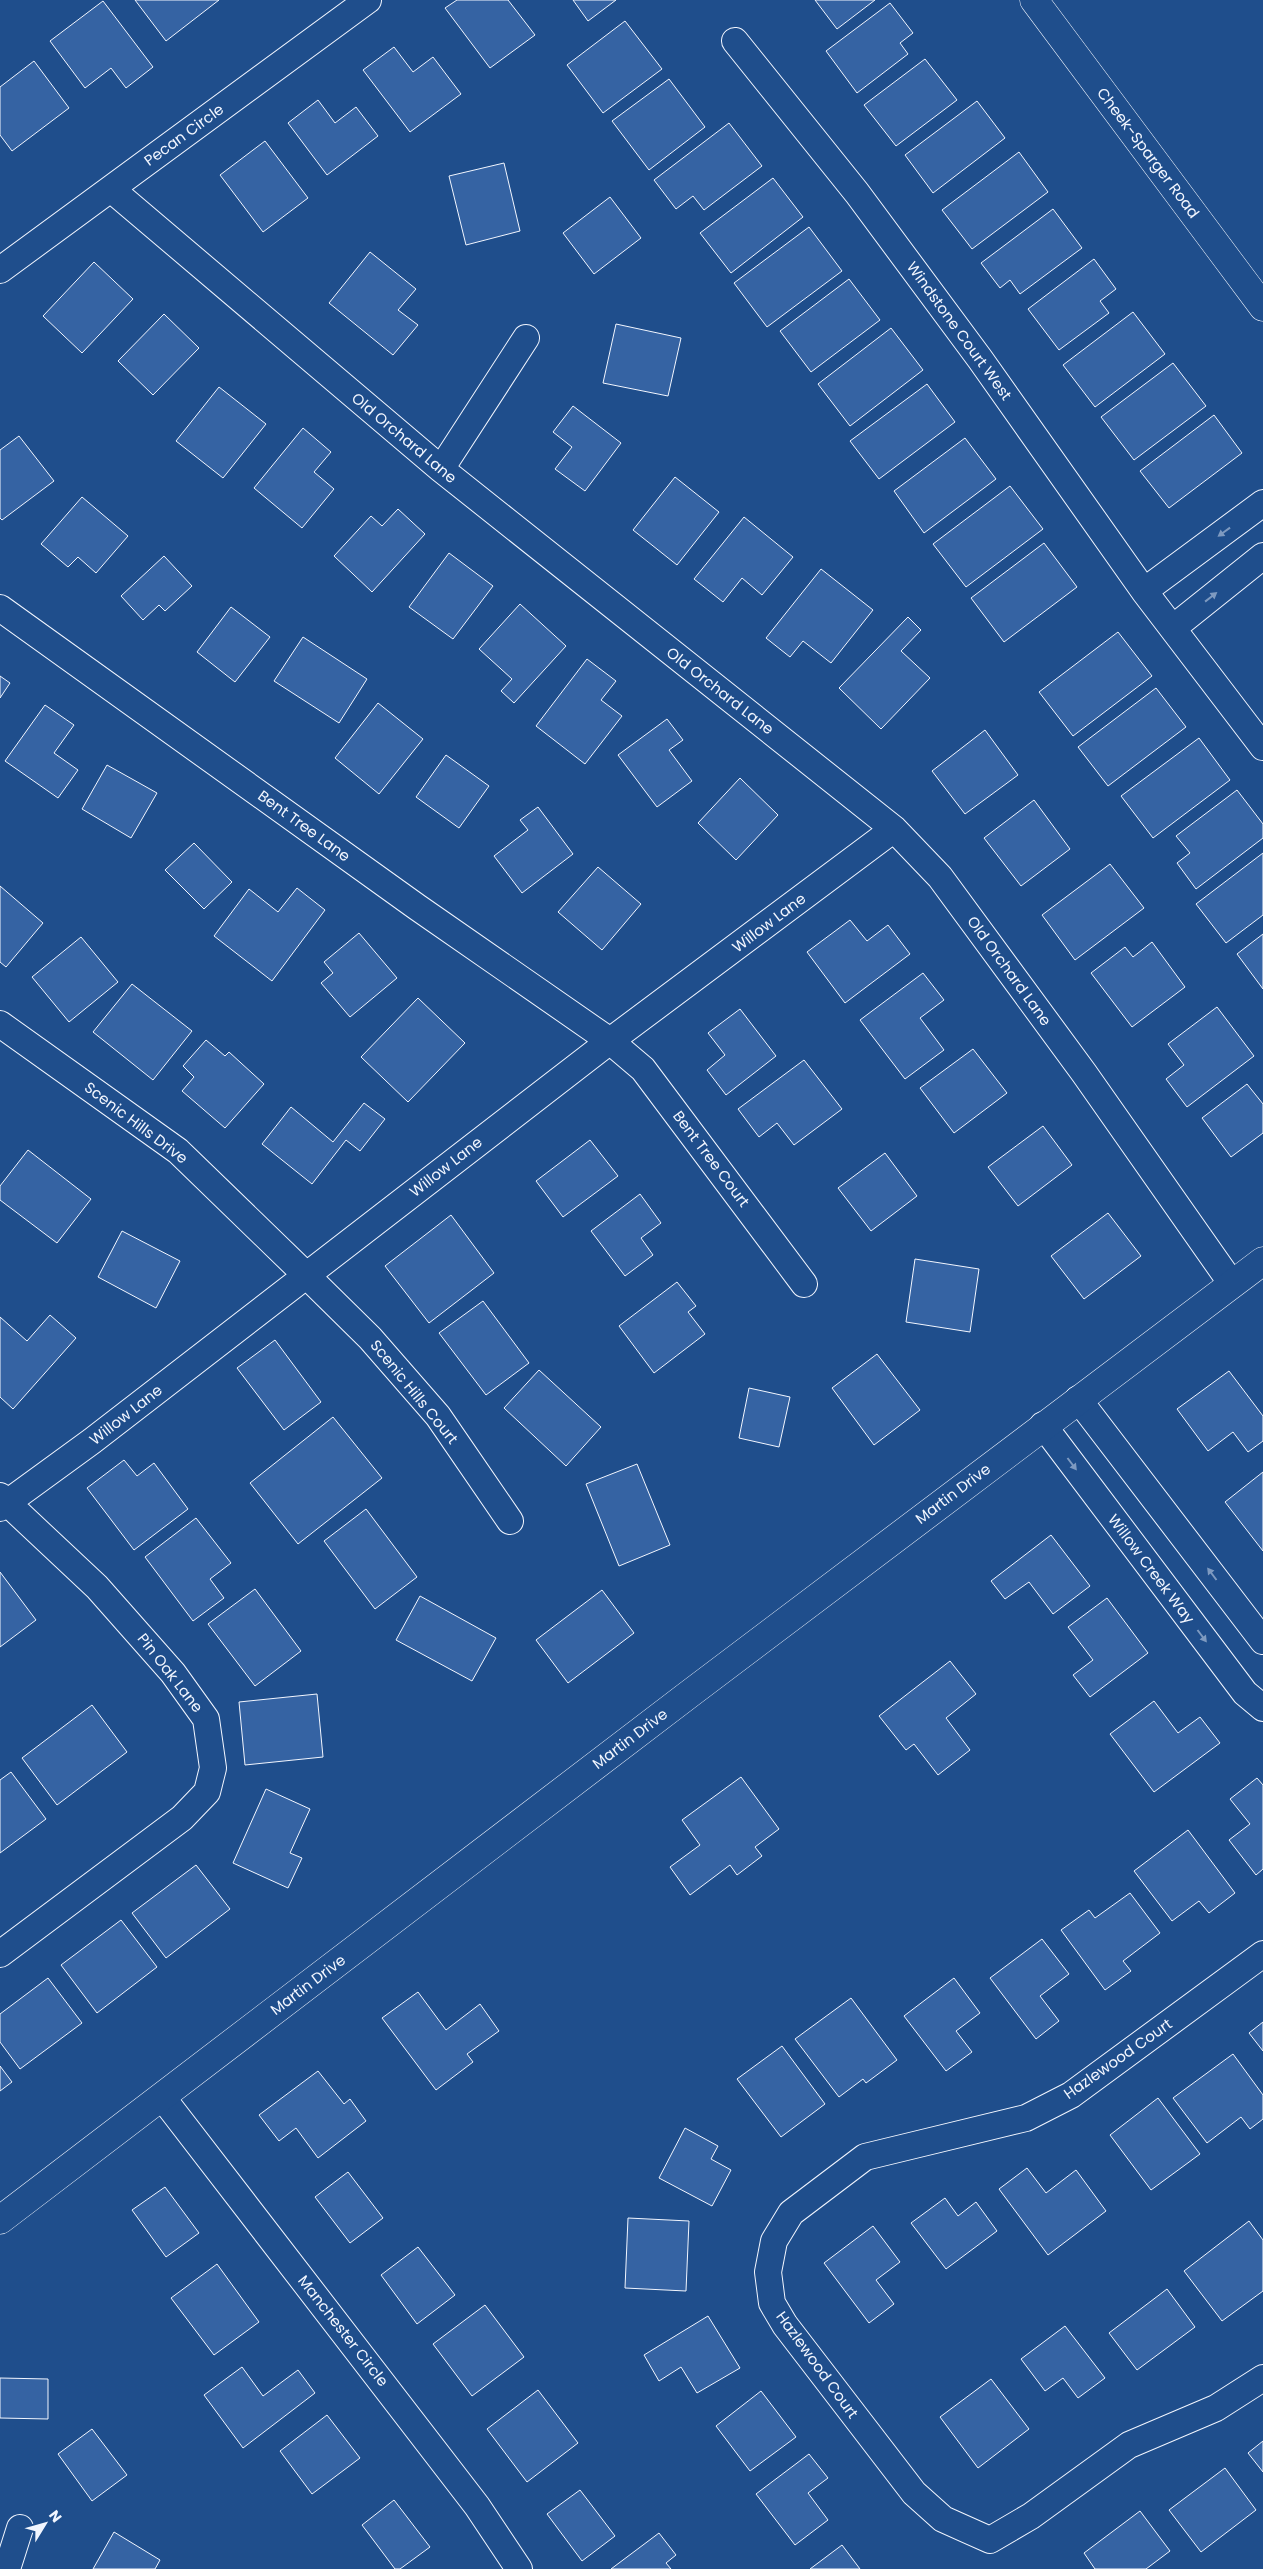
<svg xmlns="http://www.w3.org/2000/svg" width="1263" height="2569" viewBox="0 0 1263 2569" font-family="Poppins,sans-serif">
<rect width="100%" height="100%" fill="#1f4e8c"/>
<path fill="#3563a3" stroke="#f2f6ff" d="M 135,0 L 219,0 L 166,41 Z
M 457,0 L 508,0 L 535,35 L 490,68 L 445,8 Z
M 573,0 L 616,0 L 588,21 Z
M 815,0 L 875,0 L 837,29 Z
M 103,1 L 153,67 L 126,88 L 111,68 L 85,88 L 50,41 Z
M 890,3 L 913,33 L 900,43 L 908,54 L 857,93 L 826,51 Z
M 625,21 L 662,69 L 603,113 L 567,65 Z
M 394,47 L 413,72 L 433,57 L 461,94 L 410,132 L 363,70 Z
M 925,59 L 957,100 L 896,146 L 864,105 Z
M 34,61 L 69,108 L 12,151 L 0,135 L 0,87 Z
M 669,79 L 705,127 L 649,170 L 612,121 Z
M 318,100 L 335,123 L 356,107 L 378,136 L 327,175 L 288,123 Z
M 977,101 L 1005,138 L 933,193 L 905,155 Z
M 729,123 L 762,166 L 704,210 L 693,196 L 676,209 L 654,180 Z
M 265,141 L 308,198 L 263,232 L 220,175 Z
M 1019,152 L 1048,192 L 972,249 L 942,210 Z
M 504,163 L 520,231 L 466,245 L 449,176 Z
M 773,178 L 803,217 L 731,273 L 700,233 Z
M 610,197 L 641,238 L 594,274 L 563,233 Z
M 1053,209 L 1082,248 L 1020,294 L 1010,280 L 1000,288 L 981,263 Z
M 809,227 L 842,271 L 767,327 L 734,283 Z
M 370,252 L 416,289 L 398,310 L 418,325 L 393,355 L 329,303 Z
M 1094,259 L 1116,289 L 1100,301 L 1109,313 L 1059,350 L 1028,309 Z
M 94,262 L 133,299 L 82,353 L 43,316 Z
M 849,279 L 880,320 L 811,372 L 780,331 Z
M 1133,312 L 1165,354 L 1095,407 L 1063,365 Z
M 164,314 L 199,348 L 153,395 L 118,361 Z
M 616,324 L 681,338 L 668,396 L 603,383 Z
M 891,328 L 923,370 L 850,426 L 818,384 Z
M 1173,363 L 1206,406 L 1134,460 L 1101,417 Z
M 927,384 L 955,422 L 879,479 L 850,441 Z
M 219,387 L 266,424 L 223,478 L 176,441 Z
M 573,406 L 621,443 L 585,491 L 555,469 L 572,447 L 553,432 Z
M 1214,415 L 1242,453 L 1169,508 L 1140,471 Z
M 303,428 L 331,452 L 314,472 L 334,489 L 302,528 L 254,488 Z
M 19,436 L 54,481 L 2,520 L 0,518 L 0,450 Z
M 965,438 L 996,479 L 924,533 L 894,491 Z
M 675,477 L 719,512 L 677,565 L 633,530 Z
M 1010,486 L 1043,529 L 966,587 L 933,544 Z
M 82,497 L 128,536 L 96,573 L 78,557 L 68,567 L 41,544 Z
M 398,509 L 425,534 L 372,592 L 334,556 L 371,516 L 382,526 Z
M 744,517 L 793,557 L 762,595 L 742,578 L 723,602 L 694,579 Z
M 1044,543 L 1077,587 L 1004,642 L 971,598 Z
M 449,553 L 493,586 L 453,639 L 409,607 Z
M 164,556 L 192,586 L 165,611 L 159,605 L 143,620 L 121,596 Z
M 821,569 L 873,610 L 831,663 L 803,641 L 790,657 L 766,638 Z
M 520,604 L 566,646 L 514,703 L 501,691 L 512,679 L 479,649 Z
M 231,607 L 270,637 L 235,682 L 197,652 Z
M 908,617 L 921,630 L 901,651 L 930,678 L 881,729 L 839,688 Z
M 1118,632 L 1152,676 L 1073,736 L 1039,692 Z
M 303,637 L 367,679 L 339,723 L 274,681 Z
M 587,659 L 616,681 L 601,700 L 622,716 L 585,764 L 536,726 Z
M 0,676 L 10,683 L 0,698 Z
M 1156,688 L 1186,727 L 1108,786 L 1078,747 Z
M 378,703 L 423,739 L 379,794 L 335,758 Z
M 45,705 L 74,725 L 54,753 L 78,770 L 58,798 L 5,761 Z
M 667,719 L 683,740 L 669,750 L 692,781 L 657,807 L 618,755 Z
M 985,730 L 1018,775 L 965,814 L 932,771 Z
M 1199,738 L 1230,780 L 1153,838 L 1121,796 Z
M 446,755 L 489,786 L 459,828 L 416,797 Z
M 107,765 L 157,793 L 131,838 L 82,809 Z
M 740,778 L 778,815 L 736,860 L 698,823 Z
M 1237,790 L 1263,824 L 1263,838 L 1196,889 L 1177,863 L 1190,853 L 1176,836 Z
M 1034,800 L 1070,849 L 1021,886 L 984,838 Z
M 538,807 L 573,854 L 522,893 L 494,856 L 528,830 L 520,820 Z
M 194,843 L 232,882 L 204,909 L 165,870 Z
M 1263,853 L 1263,915 L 1226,943 L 1196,904 Z
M 1110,864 L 1144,908 L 1075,960 L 1042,915 Z
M 598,867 L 641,904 L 602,950 L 558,912 Z
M 0,886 L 43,923 L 6,967 L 0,962 Z
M 297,888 L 325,910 L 272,981 L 214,936 L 249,889 L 278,912 Z
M 850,920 L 867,941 L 888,925 L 910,954 L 845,1003 L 807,952 Z
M 359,933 L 397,978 L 350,1017 L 321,983 L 333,973 L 324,962 Z
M 1263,934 L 1263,989 L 1237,954 Z
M 81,937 L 118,982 L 69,1022 L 32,977 Z
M 1152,942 L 1185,987 L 1132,1027 L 1091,973 L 1125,947 L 1133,957 Z
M 923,973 L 944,1000 L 920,1018 L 944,1050 L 905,1079 L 860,1020 Z
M 132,984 L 192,1031 L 153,1080 L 93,1032 Z
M 418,998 L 465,1043 L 408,1102 L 361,1057 Z
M 1217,1007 L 1254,1056 L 1187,1107 L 1166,1079 L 1184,1065 L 1168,1044 Z
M 740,1009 L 776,1056 L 726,1095 L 707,1070 L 725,1055 L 708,1033 Z
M 206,1040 L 225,1056 L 229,1052 L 264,1084 L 225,1128 L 182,1091 L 194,1077 L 183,1066 Z
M 973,1049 L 1007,1093 L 954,1133 L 920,1088 Z
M 804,1060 L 842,1109 L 794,1145 L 777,1123 L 759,1137 L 738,1109 Z
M 1247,1084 L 1263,1104 L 1263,1133 L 1231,1157 L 1202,1118 Z
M 364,1103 L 385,1119 L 360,1151 L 346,1140 L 312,1184 L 262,1144 L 291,1107 L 333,1142 Z
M 1043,1126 L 1072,1165 L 1018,1206 L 988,1167 Z
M 590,1140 L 618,1176 L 563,1217 L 536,1181 Z
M 28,1150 L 91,1199 L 57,1243 L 0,1200 L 0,1186 Z
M 885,1153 L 917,1196 L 871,1231 L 838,1188 Z
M 640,1194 L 661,1223 L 641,1238 L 653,1255 L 625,1276 L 591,1231 Z
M 1108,1213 L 1141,1256 L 1084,1299 L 1051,1256 Z
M 451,1215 L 494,1273 L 429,1323 L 385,1266 Z
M 122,1231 L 180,1261 L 156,1308 L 98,1277 Z
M 915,1259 L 979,1269 L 970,1332 L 906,1322 Z
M 677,1282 L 696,1306 L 688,1312 L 705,1334 L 654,1373 L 619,1326 Z
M 483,1301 L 529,1363 L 486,1395 L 439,1333 Z
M 50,1315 L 76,1338 L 13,1409 L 0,1397 L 0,1317 L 27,1341 Z
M 275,1340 L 321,1402 L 284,1430 L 237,1368 Z
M 877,1354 L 920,1410 L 874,1445 L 832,1388 Z
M 539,1370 L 601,1427 L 566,1466 L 504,1408 Z
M 1229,1371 L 1263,1416 L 1263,1441 L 1248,1452 L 1233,1432 L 1208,1451 L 1177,1409 Z
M 749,1388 L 790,1397 L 779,1447 L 739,1438 Z
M 333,1417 L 382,1478 L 298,1544 L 250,1483 Z
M 124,1460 L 137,1476 L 154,1463 L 188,1509 L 134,1550 L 87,1488 Z
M 637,1464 L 670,1545 L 619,1566 L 586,1484 Z
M 1263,1472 L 1263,1551 L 1225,1502 Z
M 366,1509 L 417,1577 L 375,1609 L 324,1541 Z
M 196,1518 L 231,1563 L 210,1579 L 224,1598 L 193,1621 L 145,1557 Z
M 1051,1535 L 1090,1586 L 1053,1614 L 1029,1582 L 1005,1599 L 991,1581 Z
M 0,1572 L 36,1620 L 0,1647 Z
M 255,1589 L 301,1651 L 255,1686 L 208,1624 Z
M 602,1590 L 634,1633 L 568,1683 L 536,1640 Z
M 420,1596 L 496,1638 L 472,1681 L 396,1640 Z
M 1107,1598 L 1148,1653 L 1090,1697 L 1073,1675 L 1093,1660 L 1068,1627 Z
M 950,1661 L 976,1694 L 946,1718 L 970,1750 L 938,1775 L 914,1744 L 906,1750 L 879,1716 Z
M 317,1694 L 323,1757 L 245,1765 L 239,1702 Z
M 1154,1701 L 1178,1733 L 1200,1717 L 1220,1743 L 1154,1792 L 1110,1734 Z
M 92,1705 L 127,1752 L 57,1805 L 22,1758 Z
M 11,1772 L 46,1819 L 0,1853 L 0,1780 Z
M 741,1777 L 779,1829 L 755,1847 L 762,1856 L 737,1875 L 730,1865 L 690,1895 L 670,1867 L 700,1845 L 682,1820 Z
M 1257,1778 L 1263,1785 L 1263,1869 L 1256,1875 L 1229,1840 L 1250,1824 L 1230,1799 Z
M 266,1789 L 310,1809 L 290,1853 L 302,1858 L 288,1888 L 233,1863 Z
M 1188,1830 L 1235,1893 L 1209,1913 L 1199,1901 L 1172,1921 L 1134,1871 Z
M 196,1865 L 230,1909 L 166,1958 L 132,1913 Z
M 1130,1893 L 1160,1933 L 1123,1961 L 1131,1971 L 1105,1990 L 1061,1930 L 1089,1910 L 1095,1918 Z
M 121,1920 L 157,1967 L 97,2013 L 61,1965 Z
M 1042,1939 L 1069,1974 L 1040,1996 L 1059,2021 L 1036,2039 L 990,1978 Z
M 48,1978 L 82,2023 L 20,2069 L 0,2042 L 0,2014 Z
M 954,1978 L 980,2013 L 956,2031 L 972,2052 L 946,2071 L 904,2016 Z
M 418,1992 L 446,2030 L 480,2004 L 499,2031 L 467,2054 L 473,2062 L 436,2090 L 382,2018 Z
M 851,1998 L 897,2060 L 866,2083 L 863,2079 L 839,2097 L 795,2039 Z
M 1263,2022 L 1263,2051 L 1249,2033 Z
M 782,2046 L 825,2104 L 781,2137 L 737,2079 Z
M 1233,2054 L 1263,2095 L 1263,2119 L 1250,2129 L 1241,2117 L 1207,2143 L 1173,2098 Z
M 0,2066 L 12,2082 L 0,2091 Z
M 318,2071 L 344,2104 L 350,2099 L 366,2121 L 318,2158 L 296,2128 L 279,2141 L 259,2115 Z
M 1158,2098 L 1200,2154 L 1151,2190 L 1110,2135 Z
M 685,2128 L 718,2146 L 711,2159 L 731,2170 L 712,2206 L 659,2178 Z
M 1027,2168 L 1046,2193 L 1076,2170 L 1106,2211 L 1048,2255 L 999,2189 Z
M 348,2172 L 383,2218 L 350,2243 L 315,2197 Z
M 165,2187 L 199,2233 L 166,2257 L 132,2210 Z
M 945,2198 L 958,2216 L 976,2202 L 997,2231 L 946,2269 L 911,2223 Z
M 628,2218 L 689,2221 L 686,2291 L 625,2288 Z
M 1249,2221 L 1263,2240 L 1263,2291 L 1222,2321 L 1184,2271 Z
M 873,2226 L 900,2262 L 876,2280 L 894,2304 L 869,2323 L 824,2263 Z
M 418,2247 L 455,2295 L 417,2324 L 381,2275 Z
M 217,2264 L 259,2322 L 214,2355 L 171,2298 Z
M 1167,2289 L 1195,2327 L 1137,2370 L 1109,2333 Z
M 485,2305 L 524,2357 L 472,2396 L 433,2344 Z
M 708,2316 L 740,2368 L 697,2393 L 681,2367 L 659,2381 L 644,2355 Z
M 1065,2326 L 1105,2378 L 1078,2398 L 1063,2378 L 1045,2391 L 1021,2359 Z
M 242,2367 L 263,2396 L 298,2370 L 315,2393 L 243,2448 L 204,2395 Z
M 0,2378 L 48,2379 L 48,2419 L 0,2418 Z
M 991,2379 L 1029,2429 L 978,2468 L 940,2417 Z
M 538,2390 L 578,2443 L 527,2482 L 487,2429 Z
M 761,2391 L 796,2437 L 750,2471 L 716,2426 Z
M 327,2415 L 360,2458 L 312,2494 L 280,2451 Z
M 92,2429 L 127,2475 L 92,2501 L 58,2454 Z
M 1263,2441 L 1263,2472 L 1248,2453 Z
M 809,2454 L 828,2478 L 808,2493 L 828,2520 L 795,2545 L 756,2494 Z
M 1225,2468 L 1256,2510 L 1201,2552 L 1169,2510 Z
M 580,2490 L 615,2536 L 582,2561 L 547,2514 Z
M 394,2500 L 430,2547 L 400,2569 L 395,2569 L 362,2525 Z
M 1140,2511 L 1170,2551 L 1146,2569 L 1095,2569 L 1084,2553 Z
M 114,2532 L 160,2560 L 155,2569 L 93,2569 Z
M 659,2533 L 676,2555 L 666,2563 L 671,2569 L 611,2569 Z
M 842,2545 L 860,2569 L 810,2569 Z"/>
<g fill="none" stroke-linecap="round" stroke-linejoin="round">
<defs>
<path id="street" d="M 735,41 L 857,193 L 980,359 L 1144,591 L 1263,747
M 111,189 L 441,469 L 894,829 L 940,877 L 1084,1073 L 1232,1284
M 0,270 L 368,0
M 441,469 L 526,338
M 1144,591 L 1263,503
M 0,608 L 417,907 L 610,1041 L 643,1069 L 804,1284
M 1173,628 L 1263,556
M 0,1024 L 178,1151 L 306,1275 L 370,1338 L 438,1416 L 510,1521
M 1078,1399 L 1263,1641
M 1043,1425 L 1245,1693 L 1263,1708
M 0,1496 L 97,1587 L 173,1673 L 206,1719 L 213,1768 L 207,1792 L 182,1818 L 0,1954
M 0,1508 L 92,1441 L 610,1041 L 894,829
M 1263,1954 L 1071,2095 L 1026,2118 L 865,2157 L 791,2213 L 774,2241 L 768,2272 L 772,2303 L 785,2325 L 914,2493 L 943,2519 L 990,2540 L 1031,2516 L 1129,2445 L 1216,2408 L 1263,2378
M 162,2097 L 477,2506 L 519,2569
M 7,2569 L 20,2528"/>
<path id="secondary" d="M 1034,0 L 1263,307
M 0,2220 L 688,1695 L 1263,1261"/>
</defs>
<use href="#street" stroke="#f2f6ff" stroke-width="28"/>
<use href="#secondary" stroke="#f2f6ff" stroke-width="29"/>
<use href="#street" stroke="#1f4e8c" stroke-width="26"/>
<use href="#secondary" stroke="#1f4e8c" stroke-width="28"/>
</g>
<defs><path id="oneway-solid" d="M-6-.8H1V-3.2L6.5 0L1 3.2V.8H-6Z" transform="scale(1.25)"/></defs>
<g fill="#7e9ac0">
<use href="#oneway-solid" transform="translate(1224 532) rotate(144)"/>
<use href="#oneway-solid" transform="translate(1211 597) rotate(-38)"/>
<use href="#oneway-solid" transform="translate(1072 1464) rotate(53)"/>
<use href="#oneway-solid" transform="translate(1212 1574) rotate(-127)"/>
<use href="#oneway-solid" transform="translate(1202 1636) rotate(53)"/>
</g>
<g text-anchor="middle" stroke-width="4" stroke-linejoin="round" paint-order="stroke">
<g font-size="15" fill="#f2f6ff" stroke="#1f4e8c">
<text transform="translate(184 135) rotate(-36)" y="5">Pecan Circle</text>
<text transform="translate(1148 153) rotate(53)" y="5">Cheek-Sparger Road</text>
<text transform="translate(959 331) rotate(54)" y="5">Windstone Court West</text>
<text transform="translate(404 438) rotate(40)" y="5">Old Orchard Lane</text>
<text transform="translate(720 691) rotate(38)" y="5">Old Orchard Lane</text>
<text transform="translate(304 826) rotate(36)" y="5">Bent Tree Lane</text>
<text transform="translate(769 923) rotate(-37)" y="5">Willow Lane</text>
<text transform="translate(1009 971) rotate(54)" y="5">Old Orchard Lane</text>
<text transform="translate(136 1123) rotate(37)" y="5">Scenic Hills Drive</text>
<text transform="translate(711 1159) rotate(53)" y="5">Bent Tree Court</text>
<text transform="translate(446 1167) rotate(-38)" y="5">Willow Lane</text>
<text transform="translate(414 1392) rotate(51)" y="5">Scenic Hills Court</text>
<text transform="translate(126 1415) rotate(-38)" y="5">Willow Lane</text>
<text transform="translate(953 1494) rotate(-37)" y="5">Martin Drive</text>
<text transform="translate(1151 1569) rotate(53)" y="5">Willow Creek Way</text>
<text transform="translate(170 1673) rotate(52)" y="5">Pin Oak Lane</text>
<text transform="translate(630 1739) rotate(-37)" y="5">Martin Drive</text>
<text transform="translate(308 1985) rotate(-37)" y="5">Martin Drive</text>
<text transform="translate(1118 2059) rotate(-35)" y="5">Hazlewood Court</text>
<text transform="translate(343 2331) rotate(52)" y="5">Manchester Circle</text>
<text transform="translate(817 2365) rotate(54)" y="5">Hazlewood Court</text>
</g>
</g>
<g transform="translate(45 2524) rotate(53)" stroke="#1f4e8c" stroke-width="4" paint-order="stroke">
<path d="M0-4L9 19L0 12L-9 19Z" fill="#f2f6ff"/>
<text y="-8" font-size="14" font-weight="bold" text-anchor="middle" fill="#f2f6ff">N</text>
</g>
</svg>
